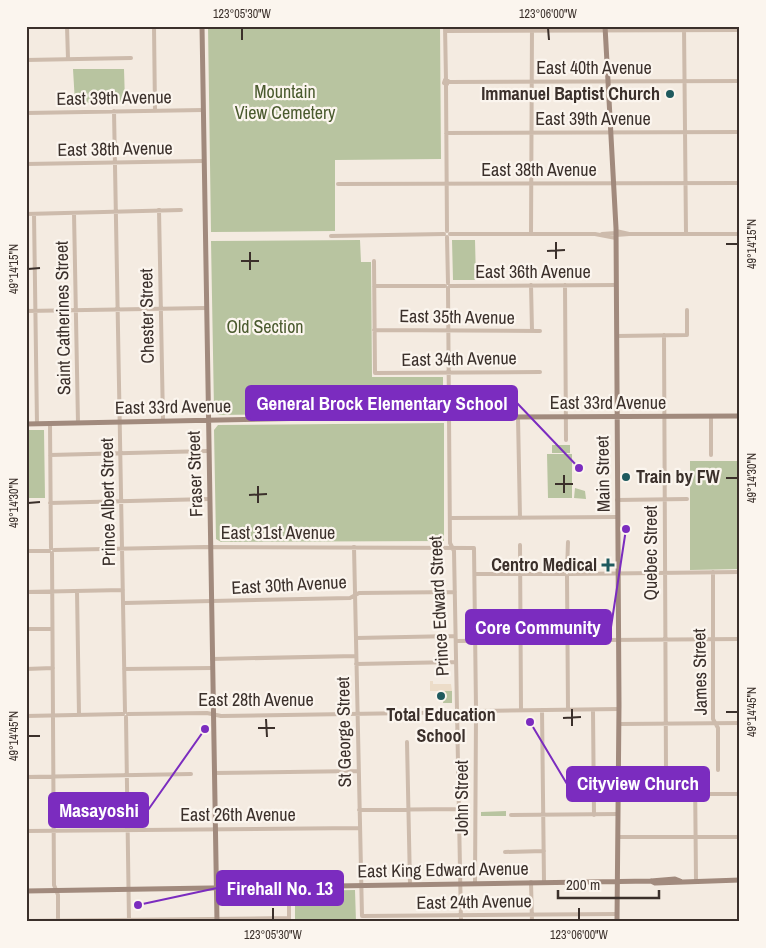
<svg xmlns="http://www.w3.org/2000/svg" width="766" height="948" viewBox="0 0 766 948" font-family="'Archivo Narrow',sans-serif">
<rect width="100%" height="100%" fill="#f4ebe1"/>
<path fill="#b8c4a0" d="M 208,26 L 440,26 L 441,159 L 335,160 L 335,231 L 211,232 Z
M 73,69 L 124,69 L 125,102 L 75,103 Z
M 360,240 L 361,262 L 371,262 L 372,377 L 443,377 L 443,412 L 218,415 L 214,409 L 211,241 Z
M 452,240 L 475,240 L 476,280 L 453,280 Z
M 444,423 L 444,541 L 221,542 L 216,539 L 214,430 L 218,425 Z
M 26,430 L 44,430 L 45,498 L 26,498 Z
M 552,445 L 570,445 L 570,453 L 552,453 Z
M 547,454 L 572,454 L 572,498 L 548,498 Z
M 690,461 L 740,461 L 740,569 L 690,570 Z
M 575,488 L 585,491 L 586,499 L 574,498 Z
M 445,685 L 446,691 L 452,691 L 452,703 L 443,703 Z
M 506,811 L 506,816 L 481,816 L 481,812 Z
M 355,890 L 356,922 L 295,922 L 295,891 Z"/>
<path fill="#ecdcc8" d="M 430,681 L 433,681 L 433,684 L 451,684 L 452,691 L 430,691 Z"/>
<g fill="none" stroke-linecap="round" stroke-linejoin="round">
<path stroke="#cdbbac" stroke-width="4" d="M 67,26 L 68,59
M 154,26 L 155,111
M 445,26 L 446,80
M 684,26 L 686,234
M 445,31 L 740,30
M 26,60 L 131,58
M 445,80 L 448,81 L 447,84 L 444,83 Z
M 449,82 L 740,81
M 446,85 L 447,231
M 114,111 L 125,712
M 26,113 L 203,110
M 446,133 L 740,132
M 26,164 L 203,161
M 338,184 L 740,183
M 159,210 L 163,421
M 74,213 L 78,423
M 26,214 L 181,210
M 34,214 L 37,424
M 616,231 L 629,234 L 740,234
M 450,234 L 595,234 L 616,238
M 531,234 L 532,26
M 602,234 L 616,233
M 616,235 L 629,234
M 331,236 L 444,234
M 447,237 L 448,283
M 374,261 L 375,373 L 540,372
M 531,285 L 532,331
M 565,285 L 566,440
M 374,286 L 445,286
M 450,286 L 616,285
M 448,288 L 450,543 L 454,551 L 461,922
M 26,311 L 206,308
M 374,330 L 540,331
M 664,335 L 666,770
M 617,336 L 687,335 L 687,310
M 518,417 L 520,518
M 50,424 L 51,548
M 50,455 L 208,451
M 711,455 L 711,416
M 617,500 L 687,499
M 50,503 L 209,499
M 450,518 L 617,517
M 520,545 L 521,710
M 354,547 L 362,916 L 617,914
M 54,550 L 205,547 L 474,548 L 476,709
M 26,551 L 49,551
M 52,553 L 54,885 L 58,895 L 58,922
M 567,571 L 568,542
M 713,572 L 713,719 L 718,728 L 718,770
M 475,574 L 564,574
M 570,574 L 740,572
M 567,576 L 568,710
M 77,591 L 79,715
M 26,592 L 123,590
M 124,603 L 350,598 L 359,593 L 455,592
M 26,629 L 52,629
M 356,638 L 455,636
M 456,641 L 740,639
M 212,659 L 356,656
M 356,664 L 456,662
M 26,669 L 53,668
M 124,669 L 212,668
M 542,710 L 544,882
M 593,710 L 594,815
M 478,711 L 619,709
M 128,714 L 207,713 L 221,716 L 474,712
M 26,716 L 123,714
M 126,717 L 129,922
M 619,724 L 740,723
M 407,742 L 410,884
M 214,773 L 358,771
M 695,774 L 696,881
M 26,777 L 191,774
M 640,794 L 740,794
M 359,810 L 458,809
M 511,815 L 618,814
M 26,831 L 359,828
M 618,837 L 740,837
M 505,852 L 544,851
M 531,882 L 532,922
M 475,883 L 476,714
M 289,886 L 289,922
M 26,921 L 289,918
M 659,922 L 740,921"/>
<path stroke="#a18a7d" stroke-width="5" d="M 202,26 L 217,922
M 605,26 L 616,228 L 619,705 L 617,922
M 26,424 L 316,418 L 740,416
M 651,881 L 655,883 L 740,880
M 26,891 L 651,881 L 675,879 L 680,881"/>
</g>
<path fill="none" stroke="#3b302b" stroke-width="2" d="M 242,28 L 242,40M 548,28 L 549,40M 556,242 L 556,259M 726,244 L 738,244M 547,251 L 565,250M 250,252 L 250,270M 241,261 L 259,261M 28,269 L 40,268M 564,475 L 564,493M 726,478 L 738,478M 555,484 L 573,484M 258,486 L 258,503M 249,495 L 267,494M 28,503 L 40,502M 572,709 L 572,726M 726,712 L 738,712M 563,718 L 581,717M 266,719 L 267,737M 258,728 L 275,728M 28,736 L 40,736M 273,908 L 273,920M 579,908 L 579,920"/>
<g fill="#1f5a5e" stroke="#fbf5ee" stroke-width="2">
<circle cx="670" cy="94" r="5"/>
<circle cx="626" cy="477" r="5"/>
<path d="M605.5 557.5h5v5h5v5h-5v5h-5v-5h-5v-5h5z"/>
<circle cx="441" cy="696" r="5"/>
</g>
<g text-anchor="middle" stroke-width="4.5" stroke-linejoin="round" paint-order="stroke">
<g font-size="18" fill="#3b302b" stroke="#fbf5ee">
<text x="594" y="74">East 40th Avenue</text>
<text transform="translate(114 98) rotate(-1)" y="6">East 39th Avenue</text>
<text x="593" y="125">East 39th Avenue</text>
<text transform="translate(115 149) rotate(-1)" y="6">East 38th Avenue</text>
<text x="539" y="176">East 38th Avenue</text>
<text x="533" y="278">East 36th Avenue</text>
<text transform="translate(147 316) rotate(-91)" y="6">Chester Street</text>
<text transform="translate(457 317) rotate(1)" y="6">East 35th Avenue</text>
<text transform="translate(63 318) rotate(-91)" y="6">Saint Catherines Street</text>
<text transform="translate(459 359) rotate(-1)" y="6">East 34th Avenue</text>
<text x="608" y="409">East 33rd Avenue</text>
<text transform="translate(173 407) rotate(-1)" y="6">East 33rd Avenue</text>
<text transform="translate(195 474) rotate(-92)" y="6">Fraser Street</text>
<text transform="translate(603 474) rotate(-91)" y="6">Main Street</text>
<text transform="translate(108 502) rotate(-91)" y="6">Prince Albert Street</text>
<text x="278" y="539">East 31st Avenue</text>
<text transform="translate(651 553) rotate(-90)" y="6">Quebec Street</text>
<text transform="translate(289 585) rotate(-3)" y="6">East 30th Avenue</text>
<text transform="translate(439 606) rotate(-93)" y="6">Prince Edward Street</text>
<text transform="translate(700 672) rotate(-91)" y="6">James Street</text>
<text x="256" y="706">East 28th Avenue</text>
<text transform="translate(344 732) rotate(-91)" y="6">St George Street</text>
<text transform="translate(462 798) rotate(-90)" y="6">John Street</text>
<text x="238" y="821">East 26th Avenue</text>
<text transform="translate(443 870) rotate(-1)" y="6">East King Edward Avenue</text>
<text transform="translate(474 902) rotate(-1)" y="6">East 24th Avenue</text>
</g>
<g font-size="18" fill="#4a5a2e" stroke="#fbf5ee">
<text x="285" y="98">Mountain<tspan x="285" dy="21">View Cemetery</tspan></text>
<text x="265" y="333">Old Section</text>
</g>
<g font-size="18" font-weight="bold" fill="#3b302b" stroke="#fbf5ee" text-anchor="end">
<text x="660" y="100">Immanuel Baptist Church</text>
<text x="636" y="483" text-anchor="start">Train by FW</text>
<text x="597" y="571">Centro Medical</text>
<text x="441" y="721" text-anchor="middle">Total Education<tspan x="441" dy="21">School</tspan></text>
</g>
</g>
<path fill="none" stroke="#7b2cbf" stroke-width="2" d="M579 468L517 403M626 529L611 627M530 722L567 784M205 729L148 810M138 905L217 888"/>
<g fill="#7b2cbf" stroke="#fbf5ee" stroke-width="2">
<circle cx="579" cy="468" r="5"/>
<circle cx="626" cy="529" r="5"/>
<circle cx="530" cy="722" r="5"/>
<circle cx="205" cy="729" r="5"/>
<circle cx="138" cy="905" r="5"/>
</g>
<g fill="#7b2cbf" stroke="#7b2cbf" stroke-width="2">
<rect x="246" y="386" width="271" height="34" rx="5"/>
<rect x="466" y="610" width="145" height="34" rx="5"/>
<rect x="567" y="767" width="142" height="34" rx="5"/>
<rect x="49" y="793" width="99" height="34" rx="5"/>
<rect x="217" y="871" width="126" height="34" rx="5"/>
</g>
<g font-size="19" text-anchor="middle" font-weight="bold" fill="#fff">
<text x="382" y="410">General Brock Elementary School</text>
<text x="538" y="634">Core Community</text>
<text x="638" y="790">Cityview Church</text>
<text x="99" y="817">Masayoshi</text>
<text x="280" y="895">Firehall No. 13</text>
</g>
<rect width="766" height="948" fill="none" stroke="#fbf5ee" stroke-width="55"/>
<path d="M558 890v8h101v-8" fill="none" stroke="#3b302b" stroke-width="2.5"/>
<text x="566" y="890" font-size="15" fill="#3b302b" stroke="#fbf5ee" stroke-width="4" paint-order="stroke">200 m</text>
<rect x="28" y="28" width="710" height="892" fill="none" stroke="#3b302b" stroke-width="2"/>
<g font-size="12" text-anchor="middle" fill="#3b302b">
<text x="242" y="18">123°05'30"W</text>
<text x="548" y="18">123°06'00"W</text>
<text transform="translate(752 244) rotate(-90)" y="4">49°14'15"N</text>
<text transform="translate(14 269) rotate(-90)" y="4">49°14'15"N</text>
<text transform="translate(752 478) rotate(-90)" y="4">49°14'30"N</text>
<text transform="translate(14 503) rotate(-90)" y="4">49°14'30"N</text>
<text transform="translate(752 712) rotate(-90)" y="4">49°14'45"N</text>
<text transform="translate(14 736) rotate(-90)" y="4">49°14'45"N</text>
<text x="273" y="939">123°05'30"W</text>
<text x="579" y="939">123°06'00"W</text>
</g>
</svg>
